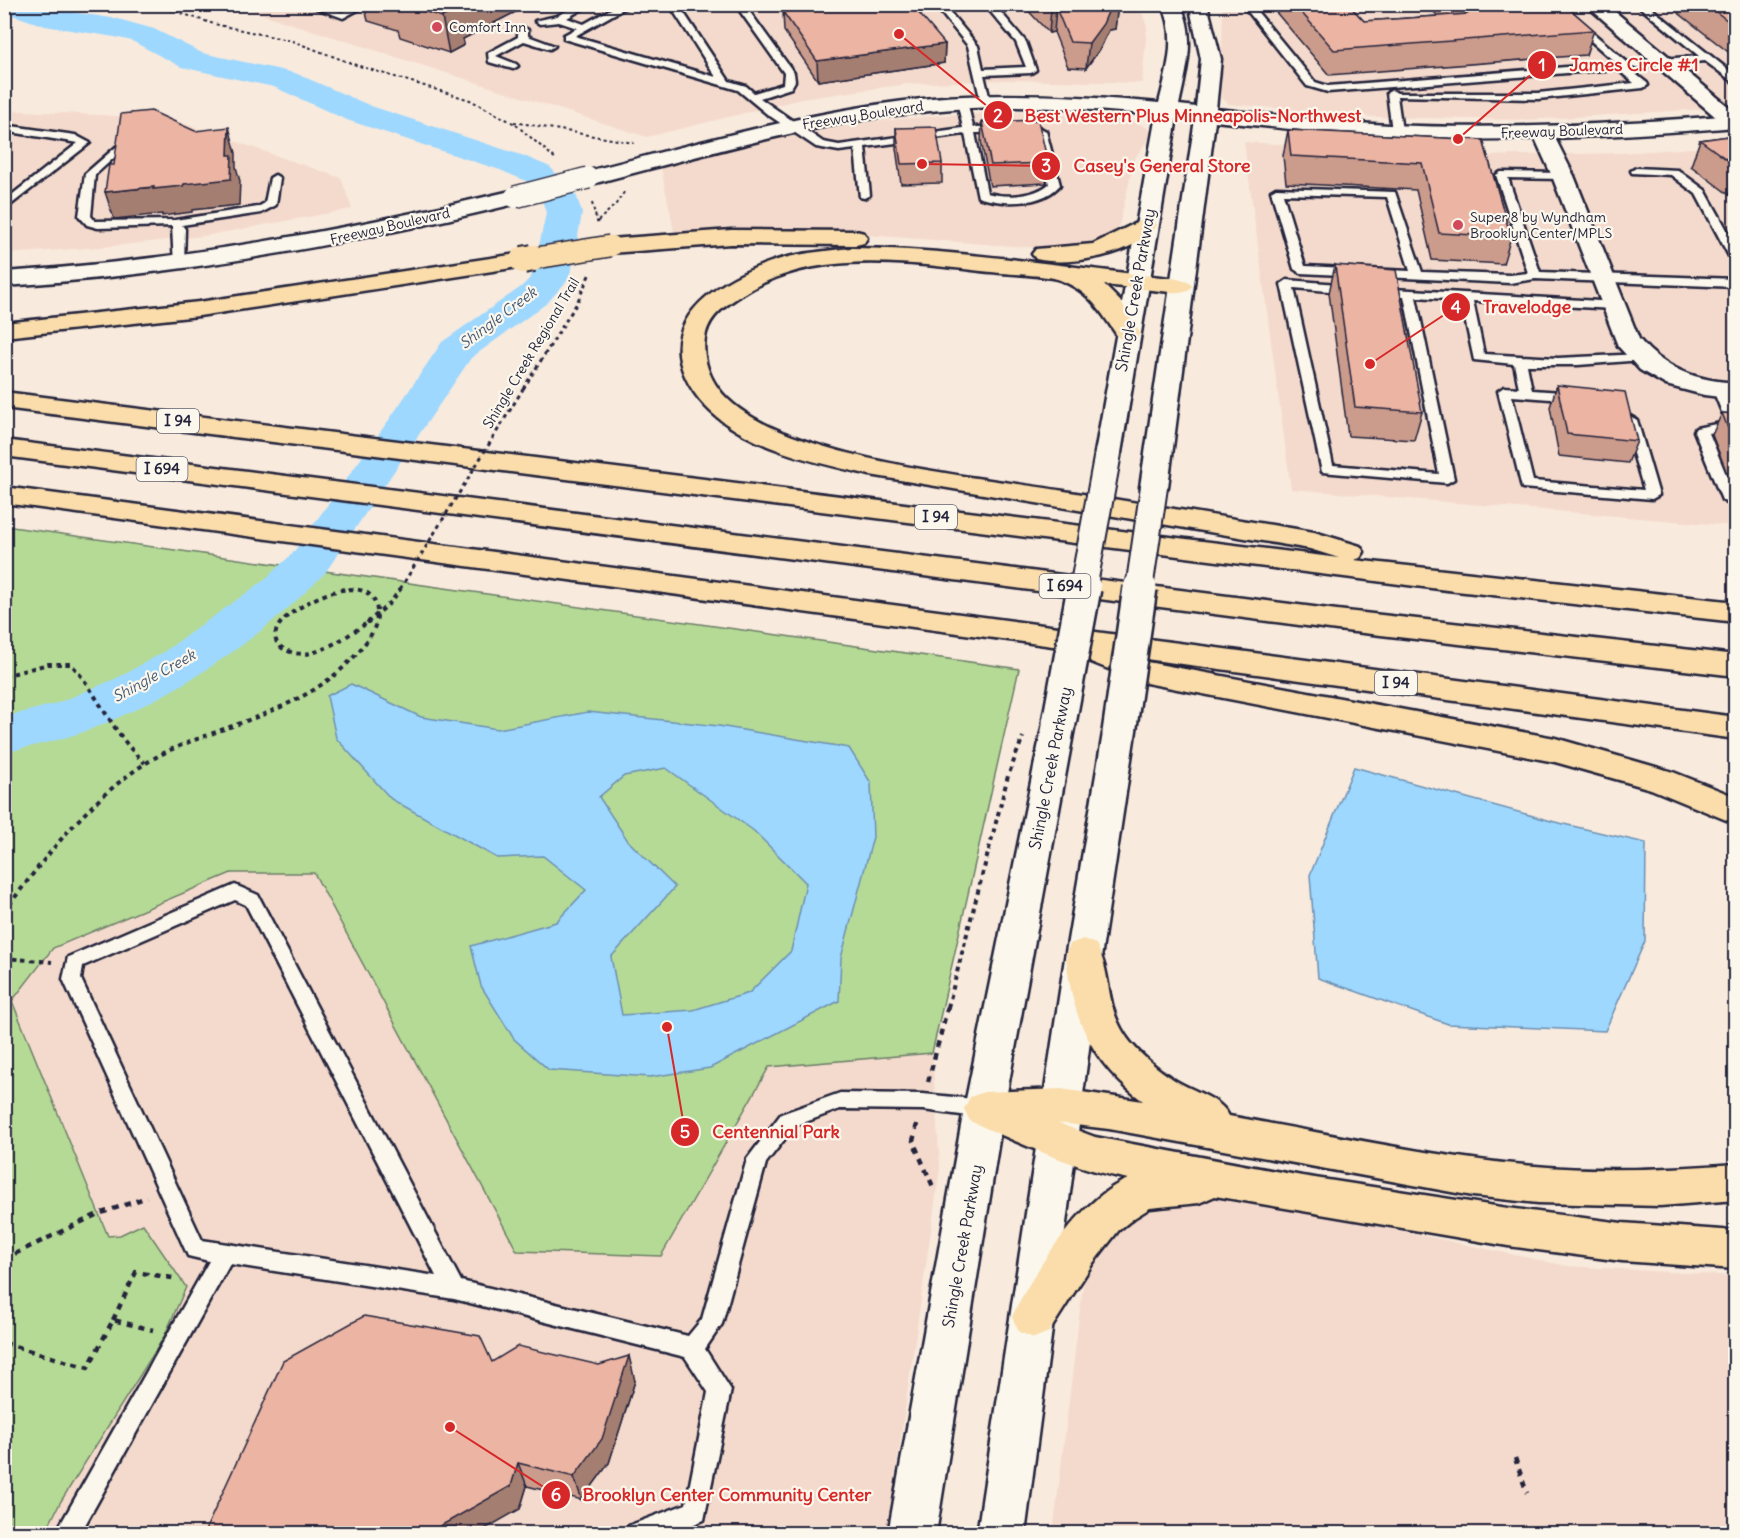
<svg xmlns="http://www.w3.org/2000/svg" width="1740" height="1538" viewBox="0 0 1740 1538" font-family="Delius,sans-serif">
<rect width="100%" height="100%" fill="#f8eadd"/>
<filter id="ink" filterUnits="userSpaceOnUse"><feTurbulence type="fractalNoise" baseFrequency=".0167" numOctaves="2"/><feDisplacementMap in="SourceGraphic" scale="12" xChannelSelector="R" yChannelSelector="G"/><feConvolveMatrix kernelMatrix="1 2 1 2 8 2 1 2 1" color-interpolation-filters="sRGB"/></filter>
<g filter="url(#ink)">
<path fill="#f4dacc" d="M 1139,4 L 1147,27 L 1142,83 L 1006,80 L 907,84 L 801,99 L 647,137 L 233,5 Z
M 1223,5 L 1735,5 L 1735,107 L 1527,120 L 1373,117 L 1229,104 L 1221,97 Z
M 5,110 L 171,119 L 341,178 L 352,209 L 203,236 L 113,246 L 5,254 Z
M 1026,112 L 1127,119 L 1146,127 L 1150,132 L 1149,138 L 1135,158 L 1119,225 L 1112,237 L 1102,243 L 1064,250 L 815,231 L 675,236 L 661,167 L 785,136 L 871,122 L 941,115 Z
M 1244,142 L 1476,156 L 1622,153 L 1735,145 L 1735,526 L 1291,489 Z
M 231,873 L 314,873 L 517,1251 L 661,1256 L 769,1067 L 932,1053 L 940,1168 L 887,1533 L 45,1533 L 61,1501 L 143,1224 L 120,1235 L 109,1236 L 12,1001 L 53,948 Z
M 1198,1197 L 1260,1201 L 1567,1266 L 1735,1276 L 1735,1533 L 1053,1534 L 1086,1260 L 1139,1208 Z"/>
<path fill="#b5da95" stroke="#6c7e68" stroke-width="1.5" d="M 5,526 L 1019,669 L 932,1053 L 769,1067 L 661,1256 L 517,1251 L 314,873 L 231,873 L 53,948 L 12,1001 L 108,1236 L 120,1235 L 143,1224 L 186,1287 L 164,1337 L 61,1501 L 45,1533 L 5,1533 Z"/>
<path fill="#9ed8ff" stroke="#6c8fb1" stroke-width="1.5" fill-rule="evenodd" d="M 351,684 L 421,717 L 498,729 L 588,712 L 719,726 L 849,748 L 871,783 L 873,837 L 841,958 L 839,1001 L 710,1068 L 650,1077 L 549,1070 L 514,1039 L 481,986 L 471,946 L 556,922 L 586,890 L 543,856 L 497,858 L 391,799 L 336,738 L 327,696 ZM 666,768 L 754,831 L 806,883 L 791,951 L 749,993 L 693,1010 L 622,1015 L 611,957 L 675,887 L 628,841 L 599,797 L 624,776 Z
M 1354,767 L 1555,822 L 1646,843 L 1645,941 L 1605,1031 L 1448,1024 L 1318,978 L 1310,875 Z"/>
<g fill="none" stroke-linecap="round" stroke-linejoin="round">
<path fill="#9ed8ff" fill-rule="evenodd" d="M 4,4 L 39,4 L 51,9 L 118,19 L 154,29 L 202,53 L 295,73 L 371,106 L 524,156 L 550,167 L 577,197 L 582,213 L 573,265 L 567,281 L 547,303 L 471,358 L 325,573 C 260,640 176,696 89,730 C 62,740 32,746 4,753 L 4,717 L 55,704 L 117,678 L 162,653 L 263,581 L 293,553 L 391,417 L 442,342 L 521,287 L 531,277 L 535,265 L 546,213 L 542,200 L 526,181 L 500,170 L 347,120 L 274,87 L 181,67 L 132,41 L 115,37 L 45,26 L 4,12 Z"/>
<defs>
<path id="service" d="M 305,4 L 320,4 L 342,12 L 357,4 L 369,4 L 343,18 Z
M 579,4 L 591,4 L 567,18 L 584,24 L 620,4 L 632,4 L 575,36 L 716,77 L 669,4 L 678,4 L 729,81 L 746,86 L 754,93 L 783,84 L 784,73 L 735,4 L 744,4 L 794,73 L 795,81 L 791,88 L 760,98 L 823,142 L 839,145 L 963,128 L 957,101 L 962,98 L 967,101 L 973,127 L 1037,126 L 1046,131 L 1060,185 C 1042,206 1003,205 978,197 L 965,134 L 865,147 L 870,195 L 864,198 L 860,197 L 855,149 L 839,151 L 816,147 L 767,114 L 738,90 L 564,39 L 564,35 L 577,28 L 559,22 L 540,24 L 535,21 L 557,16 ZM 1035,132 L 1037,134 L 1049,184 C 1033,197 1007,198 987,193 L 975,133 Z
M 788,4 L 797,4 L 807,18 L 805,20 L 799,20 Z
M 934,4 L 943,4 L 978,46 L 983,69 L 1026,67 L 1016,42 L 984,4 L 994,4 L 1026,42 L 1036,70 L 1031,73 L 984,75 L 990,100 L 981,102 L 968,46 Z
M 1242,4 L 1251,4 L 1315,82 L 1328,86 L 1616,63 L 1549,4 L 1559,4 L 1627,62 L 1699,56 L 1636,4 L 1646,4 L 1736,76 L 1736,84 L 1705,61 L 1628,68 L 1647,83 L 1648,85 L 1643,88 L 1538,99 L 1397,96 L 1402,131 L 1397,134 L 1392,131 L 1387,93 L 1392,90 L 1397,93 L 1538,93 L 1634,83 L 1617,69 L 1328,92 L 1307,86 Z
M 523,27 L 528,30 L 528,36 L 555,46 L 550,49 L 524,41 L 496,56 L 516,64 L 518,66 L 513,69 L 489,62 L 488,53 L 518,37 L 518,30 Z
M 4,125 L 75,135 L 90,143 L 4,210 L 4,201 L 78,143 L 4,131 Z
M 124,140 L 129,143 L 128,145 L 95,175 L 91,216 L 95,221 L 175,220 L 258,207 L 265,203 L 270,178 L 275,175 L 280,178 L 276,205 L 261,213 L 182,225 L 185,229 L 184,264 L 182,266 L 174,266 L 172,226 L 98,228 L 87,225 L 79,216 L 85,174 Z
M 1636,168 L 1678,170 L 1705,190 L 1736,246 L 1736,261 L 1730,258 L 1696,194 L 1671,175 L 1632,173 L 1631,171 Z
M 1501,172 L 1563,173 L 1568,176 L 1563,179 L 1508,178 L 1540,272 L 1736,279 L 1736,287 L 1535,279 L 1510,283 L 1300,273 L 1294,269 L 1271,191 L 1276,188 L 1395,192 L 1422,272 L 1510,275 L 1528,273 L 1496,175 ZM 1283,194 L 1387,197 L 1410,271 L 1305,266 Z
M 1287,280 L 1351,285 L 1357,289 L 1351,293 L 1294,288 L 1333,465 L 1439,474 L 1404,296 L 1376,294 L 1376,288 L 1617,302 L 1619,305 L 1613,309 L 1473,301 L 1484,354 L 1558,358 L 1642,354 L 1644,357 L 1642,360 L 1578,365 L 1527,365 L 1532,390 L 1577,393 L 1583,397 L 1577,401 L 1512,396 L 1533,481 L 1644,490 L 1623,420 L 1630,416 L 1637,420 L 1659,495 L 1652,499 L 1522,488 L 1498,391 L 1504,387 L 1519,388 L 1514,364 L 1474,360 L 1461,300 L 1416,297 L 1454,479 L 1447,483 L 1322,472 L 1281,284 Z
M 1719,386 C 1733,391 1736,415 1736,428 L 1709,433 L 1736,499 L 1734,503 L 1729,504 L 1722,500 L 1694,431 L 1696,428 L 1726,422 L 1713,390 Z
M 235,885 L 258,895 L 461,1281 L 688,1336 L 702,1319 L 747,1159 L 781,1114 L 840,1093 L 923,1094 L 984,1100 L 991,1103 L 994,1109 L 991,1115 L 984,1118 L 923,1110 L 840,1109 L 795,1126 L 766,1163 L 722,1324 L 705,1349 L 731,1390 L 704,1520 L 670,1534 L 624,1534 L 628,1526 L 686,1504 L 708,1392 L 685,1357 L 454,1299 L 230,1264 L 80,1534 L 55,1534 L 209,1261 L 188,1256 L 63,979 L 68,957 ZM 235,900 L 246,905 L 436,1276 L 202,1240 L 81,979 L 83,966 Z"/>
<path id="minor" d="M 1585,4 L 1606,4 L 1736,113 L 1736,126 L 1725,125 Z
M 1543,128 L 1550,130 L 1553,134 L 1574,176 L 1639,339 C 1665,370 1696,380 1736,383 L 1736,399 L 1704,395 L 1666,385 L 1640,370 L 1618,346 L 1552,176 L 1533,134 L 1536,130 Z"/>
<path id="tertiary" d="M 1162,4 L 1180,4 C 1197,37 1186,71 1179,105 L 1196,107 L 1201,59 L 1189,4 L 1207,4 L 1221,59 L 1216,109 C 1274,115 1331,122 1389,125 C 1505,130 1620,124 1736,115 L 1736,127 C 1637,135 1537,141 1438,139 C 1363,137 1289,129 1215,121 L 1168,487 L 1164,493 L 1154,495 L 1144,493 L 1140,487 L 1195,119 L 1177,117 L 1121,453 L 1118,459 L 1108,461 L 1098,459 L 1095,453 L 1156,115 C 1081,108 1005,103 930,111 C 813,122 701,156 588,185 L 580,183 L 577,178 L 580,173 C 696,144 813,109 932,98 C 1008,92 1083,96 1159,103 C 1167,70 1178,37 1162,4 Z
M 515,190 L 523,192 L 526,197 L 523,202 C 352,244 180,275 4,286 L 4,272 C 178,261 346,230 515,190 Z
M 1059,712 L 1070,715 L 1075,723 L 1004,1109 L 936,1534 L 888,1534 L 964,1109 L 1043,723 L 1048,715 Z
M 1119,722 L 1130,725 L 1135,733 L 1101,958 L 1025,1534 L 977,1534 L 1065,958 L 1103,733 L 1108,725 Z"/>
<path id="motorway" d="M 1146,218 L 1154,220 L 1157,225 C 1137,255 1069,267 1036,259 L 1032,254 L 1036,249 L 1093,244 Z
M 731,230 L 856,231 L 864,233 L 867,238 L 864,243 L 856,245 L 731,244 L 610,253 L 602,251 L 598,246 L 602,241 L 610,239 Z
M 852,248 C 962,249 1071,268 1180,279 L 1188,281 L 1192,286 L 1188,291 L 1180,293 L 1104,285 L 1120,301 L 1140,333 L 1137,338 L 1128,340 L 1119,338 C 1100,311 1092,293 1060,280 C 1048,275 1006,274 991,272 C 908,263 813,247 740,296 C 725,306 711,315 706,333 C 701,352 707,373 718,388 C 768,458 980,477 1064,491 C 1148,505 1231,518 1314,532 L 1360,546 L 1364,552 L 1360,558 L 1354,560 L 1736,602 L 1736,622 L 1447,590 L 4,408 L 4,392 L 1339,558 L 1310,549 L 870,475 C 819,463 759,451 717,417 C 700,403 685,383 680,361 C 669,308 731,276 771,262 C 797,253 825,251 852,248 Z
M 523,253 L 531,255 L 535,260 L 531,265 L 199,316 L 4,337 L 4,323 L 199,302 Z
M 4,440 L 1337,610 L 1736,655 L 1736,676 L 1337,630 L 4,456 Z
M 4,487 L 1736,717 L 1736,739 L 1138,658 L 1147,662 L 1555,738 L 1673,772 L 1736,797 L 1736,824 L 1651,789 L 1555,762 L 1141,682 L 1091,662 L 1087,655 L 1089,651 L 4,503 Z
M 1083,939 L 1096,944 C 1114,978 1103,1009 1131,1043 C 1143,1057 1158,1069 1173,1079 C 1191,1091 1220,1097 1229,1116 C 1331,1134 1432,1157 1535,1166 C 1602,1172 1669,1169 1736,1164 L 1736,1200 L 1660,1206 L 1538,1203 L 1473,1196 L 1109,1129 L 1058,1123 L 1095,1137 L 1302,1176 L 1508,1208 L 1622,1223 L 1736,1231 L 1736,1269 L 1622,1261 L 1508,1246 L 1215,1196 L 1199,1203 L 1150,1208 L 1134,1218 L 1119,1230 L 1093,1263 L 1049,1332 L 1034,1338 L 1019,1332 L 1012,1317 C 1032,1273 1082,1197 1128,1179 C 1072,1168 1022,1144 970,1121 L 964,1109 L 970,1097 L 984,1092 L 1061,1089 L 1143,1101 C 1101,1070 1077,1031 1069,979 C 1067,965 1064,956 1070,944 Z"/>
</defs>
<use href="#service" stroke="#22223b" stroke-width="5"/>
<use href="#minor" stroke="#22223b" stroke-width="5"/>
<use href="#tertiary" stroke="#22223b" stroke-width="5"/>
<use href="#motorway" stroke="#22223b" stroke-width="5"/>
<path stroke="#22223b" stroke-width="2" stroke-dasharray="3 3" stroke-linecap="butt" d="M 153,4 L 214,24 L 292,41 L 356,65 L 470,100 L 515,124 L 557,160
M 514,122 L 634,143
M 592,203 L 598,225
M 598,221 L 616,204 L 625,191"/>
<path stroke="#22223b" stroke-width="3" stroke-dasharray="4 4" stroke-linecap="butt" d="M 523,389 L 577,303 L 590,273
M 340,589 L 354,589"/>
<path stroke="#22223b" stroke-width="4" stroke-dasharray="4.5 4.5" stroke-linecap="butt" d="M 4,676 L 48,664 L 71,664 C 99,695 113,735 145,763
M 4,912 C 40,864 77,814 126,777 C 139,767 153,758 168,751 C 234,721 311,709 359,651 C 369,639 378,627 377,611 C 374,576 328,591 309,602 C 299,608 283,617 278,627 C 266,648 296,657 311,653 C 331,648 350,634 367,623
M 4,958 L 52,962
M 948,1007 L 1008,776 L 1023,737"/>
<path stroke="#22223b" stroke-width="4.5" stroke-dasharray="6 6" stroke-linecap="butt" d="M 928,1082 L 948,1006
M 917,1124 L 913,1141 L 934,1189
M 4,1259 L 96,1215 L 147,1197
M 113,1320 L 136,1272 L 178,1279
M 4,1343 L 88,1368 L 113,1320 L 153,1330
M 1515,1458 L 1527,1493"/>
<use href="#service" fill="#fbf7ec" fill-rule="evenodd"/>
<use href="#minor" fill="#fbf7ec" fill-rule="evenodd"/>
<use href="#tertiary" fill="#fbf7ec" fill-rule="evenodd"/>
<use href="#motorway" fill="#faddab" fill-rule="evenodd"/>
<defs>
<path id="tertiary-bridge-far2" d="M 515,197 L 588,178"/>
<path id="tertiary-bridge-far1" d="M 1083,589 L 1108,453
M 1139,589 L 1154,487"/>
<path id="tertiary-bridge" d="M 1059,723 L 1084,588
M 1119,733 L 1140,588"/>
<path id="motorway-bridge-far1" d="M 524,260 L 610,246"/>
<path id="motorway-bridge" d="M 523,260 L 533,258"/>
</defs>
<use href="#tertiary-bridge-far2" stroke="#22223b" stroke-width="24" stroke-linecap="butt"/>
<use href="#tertiary-bridge-far1" stroke="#22223b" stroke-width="30" stroke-linecap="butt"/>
<use href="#tertiary-bridge" stroke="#22223b" stroke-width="38" stroke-linecap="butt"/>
<use href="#motorway-bridge-far1" stroke="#22223b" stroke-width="24" stroke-linecap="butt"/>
<use href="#motorway-bridge" stroke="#22223b" stroke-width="30" stroke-linecap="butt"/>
<path stroke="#22223b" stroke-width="3" stroke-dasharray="4 4" stroke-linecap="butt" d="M 400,589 L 523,389"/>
<path stroke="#22223b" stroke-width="4" stroke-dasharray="4.5 4.5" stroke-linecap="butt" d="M 367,623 L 391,602 L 401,588"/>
<use href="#tertiary-bridge-far2" stroke="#fbf7ec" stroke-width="21"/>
<use href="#tertiary-bridge-far1" stroke="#fbf7ec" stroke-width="26"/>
<use href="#tertiary-bridge" stroke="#fbf7ec" stroke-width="33"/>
<use href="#motorway-bridge-far1" stroke="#faddab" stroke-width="21"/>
<use href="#motorway-bridge" stroke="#faddab" stroke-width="26"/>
</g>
<path fill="#cb9b8c" stroke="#22223b" stroke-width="1.5" d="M 364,4 L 531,4 L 463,39 L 464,45 L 449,53 L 400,37 L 398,30 L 368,21 Z
M 1022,4 L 1118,4 L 1115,29 L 1109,30 L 1100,49 L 1086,68 L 1068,67 L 1054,32 L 1049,33 Z
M 1269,4 L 1348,4 L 1364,21 L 1438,16 L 1426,4 L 1564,4 L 1594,30 L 1586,55 L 1329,75 Z
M 1667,4 L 1736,4 L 1736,58 Z
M 783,12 L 945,44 L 944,63 L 818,81 L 784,31 Z
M 982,122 L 1048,163 L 1046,183 L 990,186 L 981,141 Z
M 896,128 L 942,163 L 942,183 L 901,184 L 896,148 Z
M 1288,130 L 1483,140 L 1511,237 L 1503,264 L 1432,260 L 1416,190 L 1286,183 L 1283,156 Z
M 1736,135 L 1736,200 L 1691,166 L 1700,140 Z
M 1335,265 L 1422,412 L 1414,440 L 1348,436 L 1329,293 Z
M 1557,385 L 1637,441 L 1628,463 L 1559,456 L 1550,407 Z
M 1722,413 L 1736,414 L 1736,496 L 1712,435 Z
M 492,1362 L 599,1365 L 635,1381 L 609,1463 L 582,1500 L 527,1486 L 520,1509 Z"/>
<path fill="#a57e72" stroke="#22223b" stroke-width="1.5" d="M 456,4 L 531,4 L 463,39 L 464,45 L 449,53 L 442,17 Z
M 1118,4 L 1115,29 L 1109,30 L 1100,49 L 1086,68 L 1089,43 L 1111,5 Z
M 1056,8 L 1054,32 L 1049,33 L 1051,9 Z
M 945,44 L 944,63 L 818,81 L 817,61 Z
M 229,127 L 236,153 L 236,167 L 240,181 L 239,205 L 192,210 L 192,212 L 162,216 L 162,214 L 114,219 L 105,192 L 184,184 L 228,155 Z
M 629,1356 L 635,1381 L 609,1463 L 582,1500 L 574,1477 Z
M 518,1463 L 527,1486 L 520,1509 L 478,1533 L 428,1533 Z"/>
<path fill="#ecb4a3" stroke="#22223b" stroke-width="1.5" d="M 401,4 L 456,4 L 458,10 L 442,17 Z
M 841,4 L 911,4 L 945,44 L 817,61 L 783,12 Z
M 1047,4 L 1118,4 L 1111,5 L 1103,24 L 1089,43 L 1070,42 L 1056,8 L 1051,9 Z
M 1294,4 L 1348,4 L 1364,21 L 1467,14 L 1457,4 L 1564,4 L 1594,30 L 1334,50 Z
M 1706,4 L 1736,4 L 1736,27 Z
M 151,111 L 195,131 L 229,127 L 228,155 L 232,155 L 231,179 L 184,184 L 183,186 L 153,189 L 154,187 L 105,192 L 109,165 L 114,165 L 121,114 Z
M 1038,120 L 1048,163 L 991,165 L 982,122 Z
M 936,127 L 942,163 L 901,164 L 896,128 Z
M 1288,130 L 1483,140 L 1511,237 L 1439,233 L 1422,163 L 1291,156 Z
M 1736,135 L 1736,166 L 1700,140 Z
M 1335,265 L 1396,270 L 1422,412 L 1355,407 Z
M 1557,385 L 1625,392 L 1637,441 L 1567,434 Z
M 1722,413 L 1736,414 L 1736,448 Z
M 364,1316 L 480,1336 L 492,1362 L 518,1346 L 599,1365 L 629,1356 L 602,1439 L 574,1477 L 518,1463 L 511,1486 L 428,1533 L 204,1533 L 283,1361 Z"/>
</g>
<g fill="#d1495b" stroke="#fbf7ec" stroke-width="2">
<circle cx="437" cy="27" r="6"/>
<circle cx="1458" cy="225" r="6"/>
</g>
<g text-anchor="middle" stroke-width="4.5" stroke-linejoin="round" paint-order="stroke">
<g font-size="14" fill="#22223b" stroke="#fbf7ec" text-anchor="start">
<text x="449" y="32">Comfort Inn</text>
<text x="1470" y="222">Super 8 by Wyndham<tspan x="1470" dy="16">Brooklyn Center/MPLS</tspan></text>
</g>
<g font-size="14" fill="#22223b" stroke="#fbf7ec">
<text transform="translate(863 115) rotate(-9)" y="5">Freeway Boulevard</text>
<text transform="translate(1562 131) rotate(-2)" y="5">Freeway Boulevard</text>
<text transform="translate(390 226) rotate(-13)" y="5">Freeway Boulevard</text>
<text transform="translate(531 353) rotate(-59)" y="5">Shingle Creek Regional Trail</text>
</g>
<g font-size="15" font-style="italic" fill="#475976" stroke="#fbf7ec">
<text transform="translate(498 318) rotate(-37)" y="5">Shingle Creek</text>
<text transform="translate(154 676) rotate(-29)" y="5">Shingle Creek</text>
</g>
<g fill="#fbf7ec" stroke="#636270" stroke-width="1.5">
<rect x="157" y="409" width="42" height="24" rx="4.5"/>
<rect x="136.5" y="457" width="51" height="24" rx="4.5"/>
<rect x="915" y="505" width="42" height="24" rx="4.5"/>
<rect x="1039.5" y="574" width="51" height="24" rx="4.5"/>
<rect x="1375" y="671" width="42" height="24" rx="4.5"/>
</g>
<g font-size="15" font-weight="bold" fill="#22223b">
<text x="178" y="426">I 94</text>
<text x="162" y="474">I 694</text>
<text x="936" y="522">I 94</text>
<text x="1065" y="591">I 694</text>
<text x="1396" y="688">I 94</text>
</g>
<g font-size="16" fill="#22223b" stroke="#fbf7ec">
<text transform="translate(1135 290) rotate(-80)" y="6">Shingle Creek Parkway</text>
<text transform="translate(1050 768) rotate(-79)" y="6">Shingle Creek Parkway</text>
<text transform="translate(962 1246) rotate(-80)" y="6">Shingle Creek Parkway</text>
</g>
</g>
<path fill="none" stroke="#d62828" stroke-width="2" d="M1458 139L1542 65M899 34L998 115M922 164L1046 166M1370 364L1456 307M667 1027L685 1132M450 1427L556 1495"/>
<g fill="#d62828" stroke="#fbf7ec" stroke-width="2">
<circle cx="1458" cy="139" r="6"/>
<circle cx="899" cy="34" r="6"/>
<circle cx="922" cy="164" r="6"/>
<circle cx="1370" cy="364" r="6"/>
<circle cx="667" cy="1027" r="6"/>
<circle cx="450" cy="1427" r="6"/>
<circle cx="1542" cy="65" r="15"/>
<circle cx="998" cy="115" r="15"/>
<circle cx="1046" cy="166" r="15"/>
<circle cx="1456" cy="307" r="15"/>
<circle cx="685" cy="1132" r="15"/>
<circle cx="556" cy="1495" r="15"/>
</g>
<g font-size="18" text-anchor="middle" font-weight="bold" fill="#fff">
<text x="1542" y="71">1</text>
<text x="998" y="122">2</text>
<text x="1046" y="172">3</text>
<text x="1456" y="313">4</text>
<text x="685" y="1138">5</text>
<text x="556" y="1501">6</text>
</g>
<g font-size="18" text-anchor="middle" font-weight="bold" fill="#d62828" stroke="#fbf7ec" stroke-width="4.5" stroke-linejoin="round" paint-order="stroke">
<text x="1634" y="71">James Circle #1</text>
<text x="1193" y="122">Best Western Plus Minneapolis-Northwest</text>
<text x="1162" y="172">Casey's General Store</text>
<text x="1527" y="313">Travelodge</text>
<text x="776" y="1138">Centennial Park</text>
<text x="727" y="1501">Brooklyn Center Community Center</text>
</g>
<rect width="1740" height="1538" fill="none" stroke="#fbf7ec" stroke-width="24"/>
<rect x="12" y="12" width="1716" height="1514" fill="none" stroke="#22223b" stroke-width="2" filter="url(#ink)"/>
</svg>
